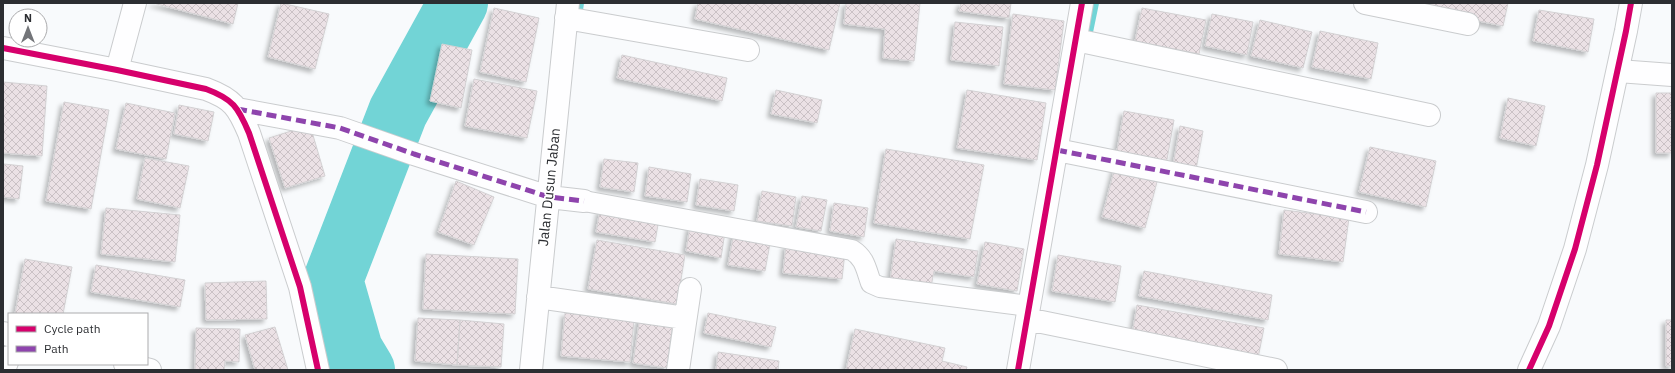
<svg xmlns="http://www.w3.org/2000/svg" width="1675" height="373" viewBox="0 0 1675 373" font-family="'IBM Plex Sans',sans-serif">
<defs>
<pattern id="building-cross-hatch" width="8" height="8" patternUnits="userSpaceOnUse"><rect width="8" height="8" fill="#ebe1e5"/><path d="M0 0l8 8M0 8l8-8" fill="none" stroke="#cac1c5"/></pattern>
<filter id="shadow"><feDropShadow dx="-3.5" dy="3.5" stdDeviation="2" flood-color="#0004"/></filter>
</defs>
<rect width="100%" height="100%" fill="#f8fafc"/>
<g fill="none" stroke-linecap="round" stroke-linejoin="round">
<path stroke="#72d4d6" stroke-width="10" d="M 578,10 L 579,3
M 1088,32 L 1094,3"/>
<path stroke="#72d4d6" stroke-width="60" d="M 365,370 L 353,350 L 333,280 L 398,112 L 458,3"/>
</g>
<path fill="url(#building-cross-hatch)" stroke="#d3d1d3" filter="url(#shadow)" d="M 153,3 L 238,3 L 233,24 Z
M 281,3 L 329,14 L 315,69 L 268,57 Z
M 698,3 L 840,3 L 829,50 L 695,19 Z
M 846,3 L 920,3 L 914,61 L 883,58 L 885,29 L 844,24 Z
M 961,3 L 1011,3 L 1009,18 L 959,11 Z
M 1391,3 L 1508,3 L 1503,26 Z
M 494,8 L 539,18 L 526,82 L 480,72 Z
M 1142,8 L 1206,20 L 1199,54 L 1135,41 Z
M 1539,10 L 1594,19 L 1588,52 L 1533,41 Z
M 1013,14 L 1064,21 L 1055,90 L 1004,84 Z
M 1212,14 L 1253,22 L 1247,55 L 1205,46 Z
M 1260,20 L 1312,32 L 1303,68 L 1251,56 Z
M 955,22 L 1003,27 L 999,66 L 951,60 Z
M 1320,31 L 1378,43 L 1371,79 L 1312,67 Z
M 442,44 L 472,50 L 461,108 L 430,101 Z
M 622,55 L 727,78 L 722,101 L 617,78 Z
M 474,79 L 537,91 L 527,138 L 465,126 Z
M 3,82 L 47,86 L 42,156 L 3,153 Z
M 776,90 L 822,100 L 817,123 L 771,114 Z
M 967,90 L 1046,103 L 1037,160 L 957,148 Z
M 1656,93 L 1672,93 L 1672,153 L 1656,153 Z
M 1508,98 L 1545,106 L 1536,146 L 1500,138 Z
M 64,102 L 109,110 L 91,209 L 46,201 Z
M 126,103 L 175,113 L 166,159 L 116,149 Z
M 179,105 L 214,112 L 208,141 L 174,134 Z
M 1124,111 L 1174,120 L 1166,165 L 1116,156 Z
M 310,125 L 325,176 L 285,188 L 269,138 Z
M 1180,126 L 1203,131 L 1195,175 L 1172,171 Z
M 1370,147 L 1436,161 L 1426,207 L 1359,192 Z
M 886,149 L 984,165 L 970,239 L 874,223 Z
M 145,158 L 189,166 L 180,208 L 137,199 Z
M 604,159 L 638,163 L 634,192 L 600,187 Z
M 4,164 L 23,166 L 19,199 L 3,197 Z
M 649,167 L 691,174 L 687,202 L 645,196 Z
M 1115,167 L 1158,178 L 1145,228 L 1102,217 Z
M 700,179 L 738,185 L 734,211 L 696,205 Z
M 456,181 L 494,197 L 474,245 L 438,232 Z
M 762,191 L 796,197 L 792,226 L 757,221 Z
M 802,196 L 827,200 L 821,231 L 796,227 Z
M 834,203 L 868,208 L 864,237 L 830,231 Z
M 106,208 L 180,215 L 175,262 L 101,254 Z
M 600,210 L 659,219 L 655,242 L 596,232 Z
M 1284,210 L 1349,218 L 1343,262 L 1279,254 Z
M 690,226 L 725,232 L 721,258 L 686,251 Z
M 734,232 L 771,238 L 765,271 L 728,265 Z
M 896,239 L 978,251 L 974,277 L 934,271 L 931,287 L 890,281 Z
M 597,240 L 685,255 L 677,304 L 588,289 Z
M 985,242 L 1024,249 L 1017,291 L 977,284 Z
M 786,245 L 845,252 L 842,279 L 783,273 Z
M 426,254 L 518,259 L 515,314 L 423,309 Z
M 1058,255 L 1121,266 L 1115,302 L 1052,291 Z
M 25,259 L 72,267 L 63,314 L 15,314 Z
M 96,265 L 185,280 L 180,307 L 91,292 Z
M 1144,271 L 1272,295 L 1268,320 L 1139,296 Z
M 266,281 L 267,319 L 206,320 L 205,283 Z
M 1137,305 L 1264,328 L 1258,358 L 1132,335 Z
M 565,313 L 634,320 L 630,362 L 561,356 Z
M 708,313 L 776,327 L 771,347 L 704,333 Z
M 640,317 L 673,322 L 667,368 L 633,363 Z
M 418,318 L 460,320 L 457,365 L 415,361 Z
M 460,320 L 504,324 L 501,367 L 457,365 Z
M 1666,320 L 1672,320 L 1672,366 L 1666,366 Z
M 275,327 L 288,370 L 255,370 L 245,335 Z
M 196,328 L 240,329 L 239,362 L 225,361 L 224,370 L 195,370 Z
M 855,329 L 945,348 L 942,361 L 967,367 L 966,370 L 846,370 Z
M 718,352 L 779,361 L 778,370 L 716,370 Z"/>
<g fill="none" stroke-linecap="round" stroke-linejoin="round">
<defs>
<path id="service" d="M 584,201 L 852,250 C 865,258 866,269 871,283 L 880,287 L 1029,306"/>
<path id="minor" d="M 1365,3 L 1468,24
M 566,18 L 748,50
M 1076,40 L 1429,115
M 3,48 L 117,70 L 206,89 C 233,99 238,107 249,133 L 300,287 L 318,370
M 117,70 L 135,3
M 1618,71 L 1672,75
M 237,109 L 340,128 L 414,154 L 549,197 L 584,201
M 1057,150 L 1366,212
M 538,297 L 685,318
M 1027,319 L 1276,370
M 3,333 L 9,335
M 125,364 L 150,370
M 4,370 L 9,357
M 531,370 L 568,3
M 678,370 L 690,289
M 1018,370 L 1082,3
M 1529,370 L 1549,326 L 1575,249 L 1597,165 L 1626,31 L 1631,3"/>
</defs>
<use href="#service" stroke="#caccce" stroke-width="22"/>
<use href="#minor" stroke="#caccce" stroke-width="24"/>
<use href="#service" stroke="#fefeff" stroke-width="20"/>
<use href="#minor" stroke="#fefeff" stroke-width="22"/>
<path stroke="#8e44ad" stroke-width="5" stroke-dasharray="10 5" stroke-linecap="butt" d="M 237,109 L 340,128 L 414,154 L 549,197 L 584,201
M 1057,150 L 1366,212"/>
<defs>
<path id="cycleway" d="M 3,48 L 117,70 L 206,89 C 233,99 238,107 249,133 L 300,287 L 318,370
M 1018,370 L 1082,3
M 1529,370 L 1549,326 L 1575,249 L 1597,165 L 1626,31 L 1631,3"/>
</defs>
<use href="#cycleway" stroke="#fff" stroke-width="8"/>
<use href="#cycleway" stroke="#d6006c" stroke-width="6"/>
</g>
<g text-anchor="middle" stroke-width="3.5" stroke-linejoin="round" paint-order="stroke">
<g font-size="14" fill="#2c2e32" stroke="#fff">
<text transform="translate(549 187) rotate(-84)" y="5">Jalan Dusun Jaban</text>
</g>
</g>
<rect width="1675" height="373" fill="none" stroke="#2c2e32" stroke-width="8"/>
<rect x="8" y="313" width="140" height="52" fill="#ffffff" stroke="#ababad"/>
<rect x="16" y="326" width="20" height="6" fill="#d6006c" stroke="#ababad"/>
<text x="44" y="333" font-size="12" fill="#2c2e32">Cycle path</text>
<rect x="16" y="346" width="20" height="6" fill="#8e44ad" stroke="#ababad"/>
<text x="44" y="353" font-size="12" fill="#2c2e32">Path</text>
<g transform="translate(28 28)"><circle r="19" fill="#ffffff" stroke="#ababad"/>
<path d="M0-3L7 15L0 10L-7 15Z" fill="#737579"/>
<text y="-6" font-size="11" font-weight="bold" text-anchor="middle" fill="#2c2e32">N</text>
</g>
</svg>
